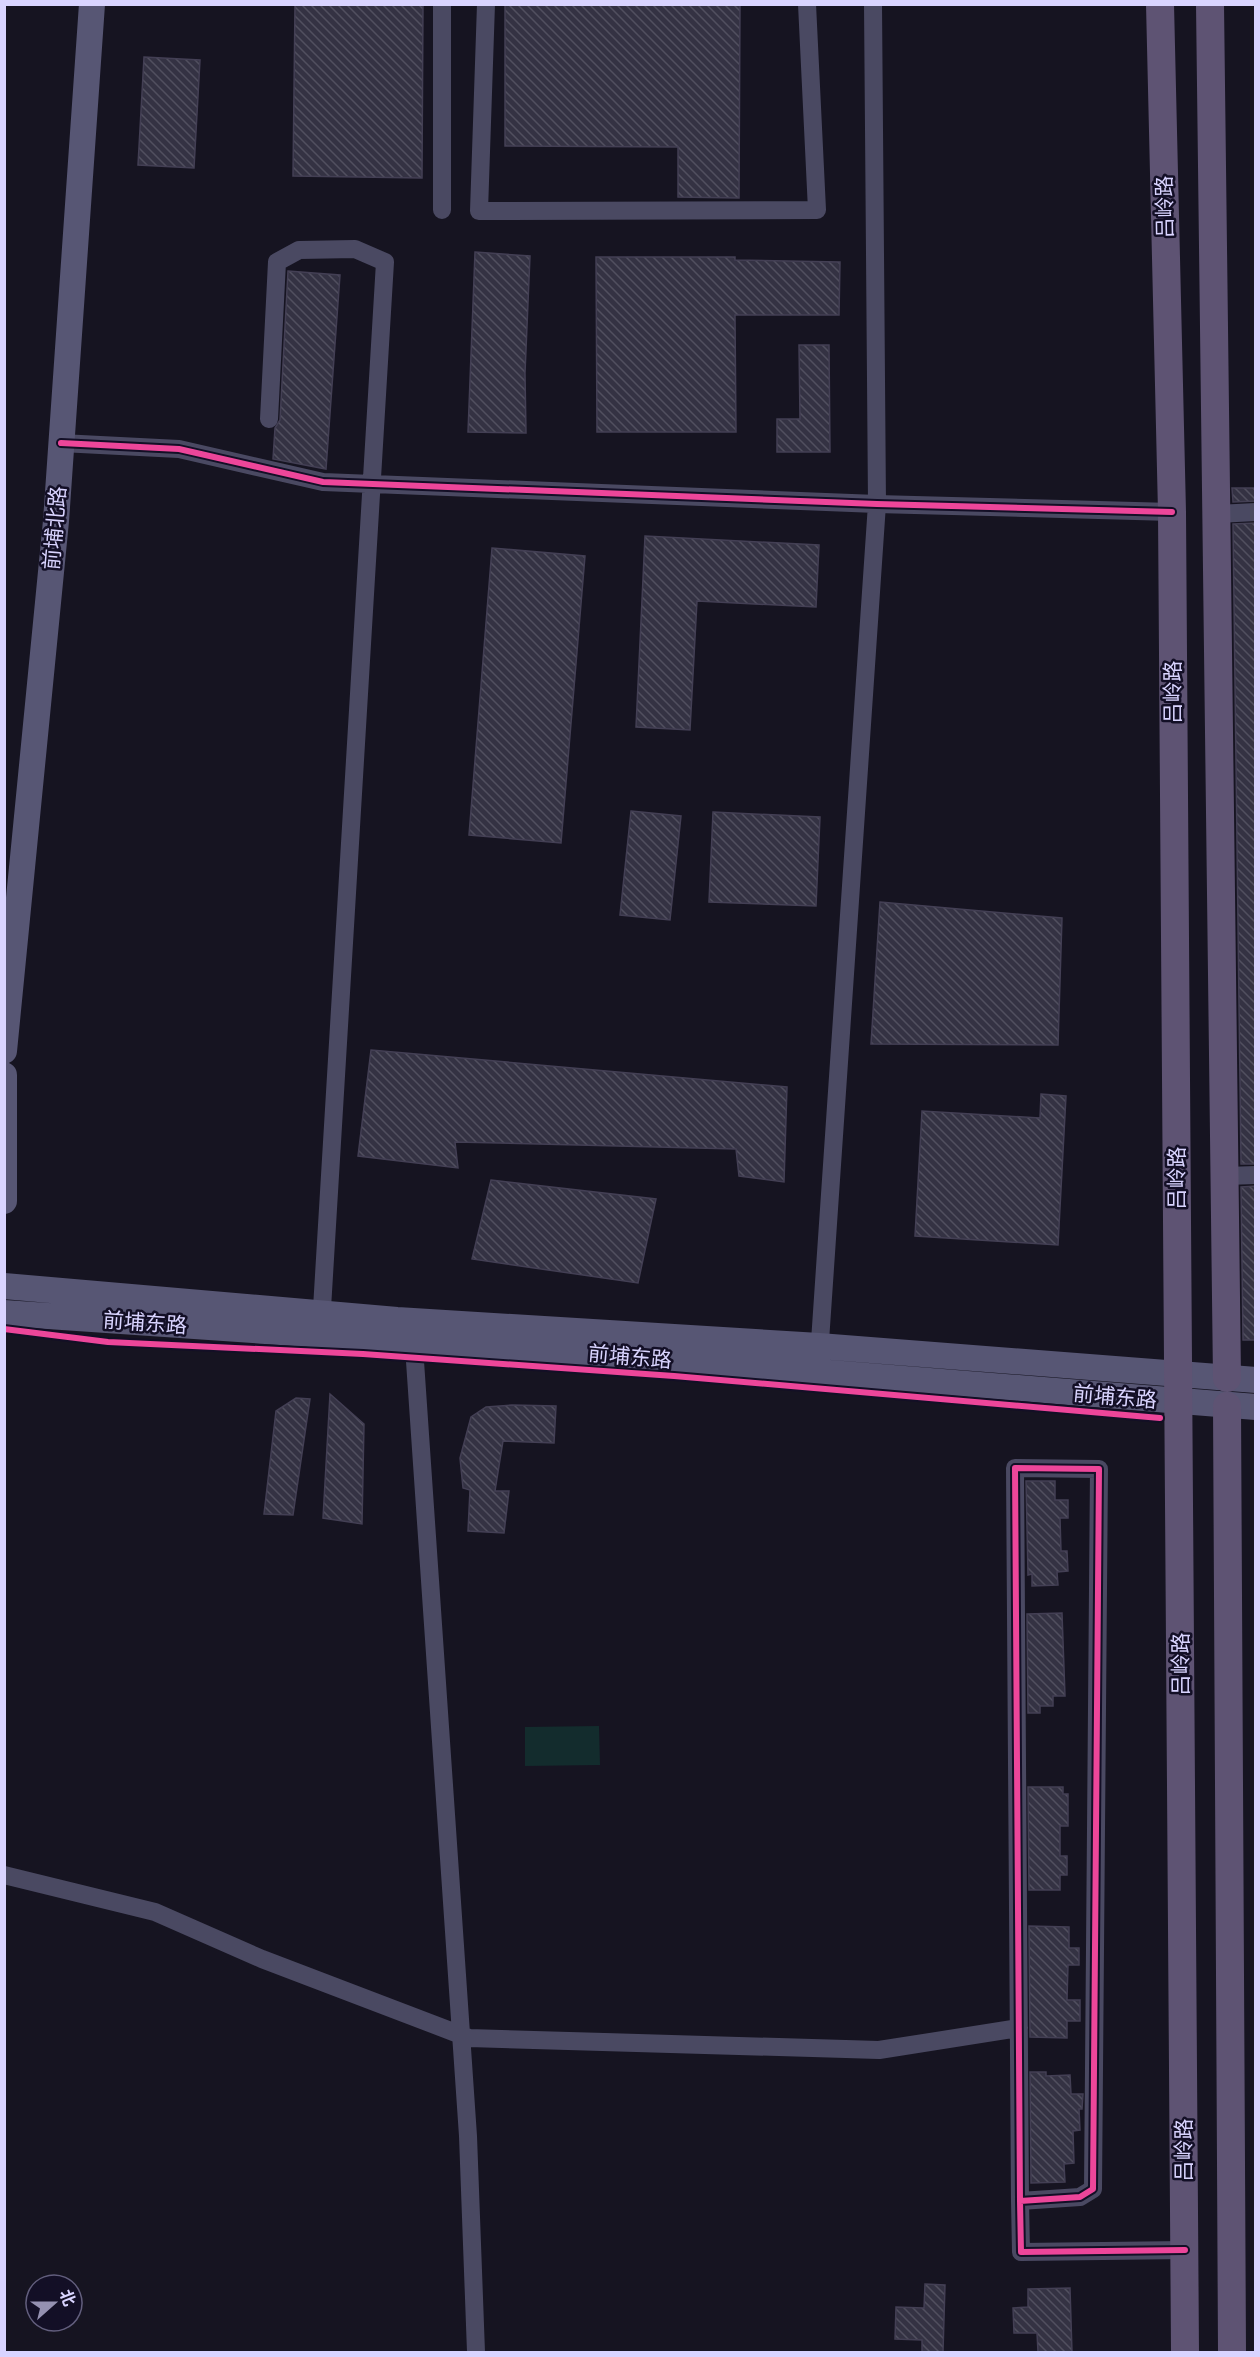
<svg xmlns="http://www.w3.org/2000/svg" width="1260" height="2357" viewBox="0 0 1260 2357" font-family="Rubik,'Noto Sans SC',sans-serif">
<defs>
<pattern id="building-back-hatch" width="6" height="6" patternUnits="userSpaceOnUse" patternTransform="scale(1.5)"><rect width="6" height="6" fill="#343243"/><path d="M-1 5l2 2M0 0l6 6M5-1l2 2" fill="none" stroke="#514f5f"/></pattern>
</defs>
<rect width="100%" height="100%" fill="#161421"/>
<path fill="#132c2d" d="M 599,1726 L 600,1765 L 525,1766 L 525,1727 Z"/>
<path fill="url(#building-back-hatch)" stroke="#433f54" stroke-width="1.5" d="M 295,4 L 423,4 L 422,178 L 293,176 Z
M 505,4 L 740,4 L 739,198 L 678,197 L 678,147 L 505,146 Z
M 144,57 L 200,60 L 194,168 L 138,165 Z
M 475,252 L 530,256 L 525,373 L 526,433 L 468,432 Z
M 596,257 L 735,257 L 735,260 L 840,262 L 839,315 L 735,315 L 736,432 L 597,432 Z
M 288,271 L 340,275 L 326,469 L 273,459 L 275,428 L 280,420 Z
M 799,345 L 829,345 L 830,452 L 777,452 L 777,419 L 800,419 Z
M 1232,488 L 1256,488 L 1256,501 L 1233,502 Z
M 1256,523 L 1256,1164 L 1241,1164 L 1233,524 Z
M 645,536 L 819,545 L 816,607 L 697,601 L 690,730 L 636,727 Z
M 492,548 L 585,556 L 561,843 L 469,835 Z
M 631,811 L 681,816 L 670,920 L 620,915 Z
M 713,812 L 820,817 L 816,906 L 709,902 Z
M 880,902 L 1062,918 L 1058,1045 L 871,1044 Z
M 371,1050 L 787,1087 L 784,1182 L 739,1176 L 736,1149 L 455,1142 L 458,1168 L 358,1156 Z
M 1041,1094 L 1066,1096 L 1058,1245 L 915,1236 L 922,1111 L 1040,1118 Z
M 491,1180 L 656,1199 L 638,1283 L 472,1259 Z
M 1256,1186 L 1256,1340 L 1243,1340 L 1241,1187 Z
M 330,1394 L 364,1424 L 362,1524 L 323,1518 Z
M 296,1398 L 310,1399 L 293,1515 L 264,1514 L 276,1411 Z
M 512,1405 L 556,1406 L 554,1443 L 503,1441 L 495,1491 L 509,1491 L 504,1533 L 468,1531 L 470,1490 L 463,1488 L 460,1458 L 471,1417 L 486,1407 Z
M 1026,1481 L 1055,1481 L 1055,1500 L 1068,1500 L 1068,1518 L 1060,1518 L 1061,1551 L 1067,1551 L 1068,1571 L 1057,1572 L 1058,1585 L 1032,1586 L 1032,1574 L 1028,1575 Z
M 1062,1613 L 1065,1696 L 1053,1696 L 1053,1706 L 1040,1706 L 1040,1713 L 1028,1713 L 1027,1614 Z
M 1028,1787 L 1063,1787 L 1063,1794 L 1068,1794 L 1068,1826 L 1060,1826 L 1060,1856 L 1067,1856 L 1067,1875 L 1060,1875 L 1060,1890 L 1029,1890 Z
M 1029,1926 L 1069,1927 L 1069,1948 L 1079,1948 L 1079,1965 L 1068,1965 L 1067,2000 L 1080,2000 L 1080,2021 L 1067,2021 L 1067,2038 L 1030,2037 Z
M 1030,2072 L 1046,2072 L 1046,2076 L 1070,2075 L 1071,2094 L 1083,2094 L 1082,2109 L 1079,2109 L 1080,2130 L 1073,2131 L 1074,2163 L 1064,2164 L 1065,2182 L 1031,2183 Z
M 925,2284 L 945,2285 L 943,2352 L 922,2352 L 922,2340 L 895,2339 L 896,2307 L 924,2308 Z
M 1070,2288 L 1072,2352 L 1038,2352 L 1037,2333 L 1014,2333 L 1013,2308 L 1028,2307 L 1028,2289 Z"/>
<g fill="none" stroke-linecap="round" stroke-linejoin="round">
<path stroke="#4a4962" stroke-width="18" d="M 442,4 L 442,210
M 486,4 L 479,211 L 817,210 L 807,4
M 269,419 L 277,262 L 299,250 L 355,249 L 385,262 L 321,1325
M 61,443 L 179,449 L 323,482 L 877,504 L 1172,512
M 1217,514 L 1256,512
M 1226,1176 L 1256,1175
M 413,1332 L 468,2136 L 476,2352
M 819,1356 L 877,504 L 873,4
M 4,1875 L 155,1912 L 262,1959 L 469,2038 L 879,2050 L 1019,2028
M 1020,2201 L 1080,2197 L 1093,2189 L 1099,1469 L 1015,1468 L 1020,2201 L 1021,2252 L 1185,2250"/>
<path stroke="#575674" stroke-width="26" d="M 4,1051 L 56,521 L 92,4
M 4,1075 L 4,1201
M 4,1286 L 397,1320 L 819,1346 L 1256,1380
M 4,1313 L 530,1349 L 1256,1407"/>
<path stroke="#5e5373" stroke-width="28" d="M 1160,4 L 1172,512 L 1185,2352
M 1210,4 L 1227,1378
M 1227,1406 L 1232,2352"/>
<defs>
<path id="cycleway" d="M 61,443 L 179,449 L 323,482 L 877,504 L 1172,512
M 4,1329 L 108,1342 L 363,1354 L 674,1376 L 1160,1418
M 1020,2201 L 1080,2197 L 1093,2189 L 1099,1469 L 1015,1468 L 1020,2201 L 1021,2252 L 1185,2250"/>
</defs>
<use href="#cycleway" stroke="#130f26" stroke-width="10"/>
<use href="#cycleway" stroke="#ed469a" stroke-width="6"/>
</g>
<g text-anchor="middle" stroke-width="5" stroke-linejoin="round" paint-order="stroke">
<g font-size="21" fill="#d9d4ff" stroke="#130f26">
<text transform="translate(1165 207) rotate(-91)" y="7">吕岭路</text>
<text transform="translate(55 528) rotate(-85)" y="7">前埔北路</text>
<text transform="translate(1173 692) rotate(-90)" y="7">吕岭路</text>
<text transform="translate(1177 1178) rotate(-90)" y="7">吕岭路</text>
<text transform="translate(145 1323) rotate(4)" y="7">前埔东路</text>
<text transform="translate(630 1357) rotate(5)" y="7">前埔东路</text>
<text transform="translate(1115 1397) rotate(5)" y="7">前埔东路</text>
<text transform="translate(1181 1664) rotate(-90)" y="7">吕岭路</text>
<text transform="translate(1184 2150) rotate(-90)" y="7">吕岭路</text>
</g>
</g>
<rect width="1260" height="2357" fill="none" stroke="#d9d4ff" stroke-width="12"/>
<g transform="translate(54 2303) rotate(69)"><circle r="28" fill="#130f26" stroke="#625e7d" stroke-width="1.5"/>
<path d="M0-4.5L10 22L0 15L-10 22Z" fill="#9591b1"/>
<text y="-9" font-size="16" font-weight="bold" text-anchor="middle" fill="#d9d4ff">北</text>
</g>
</svg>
